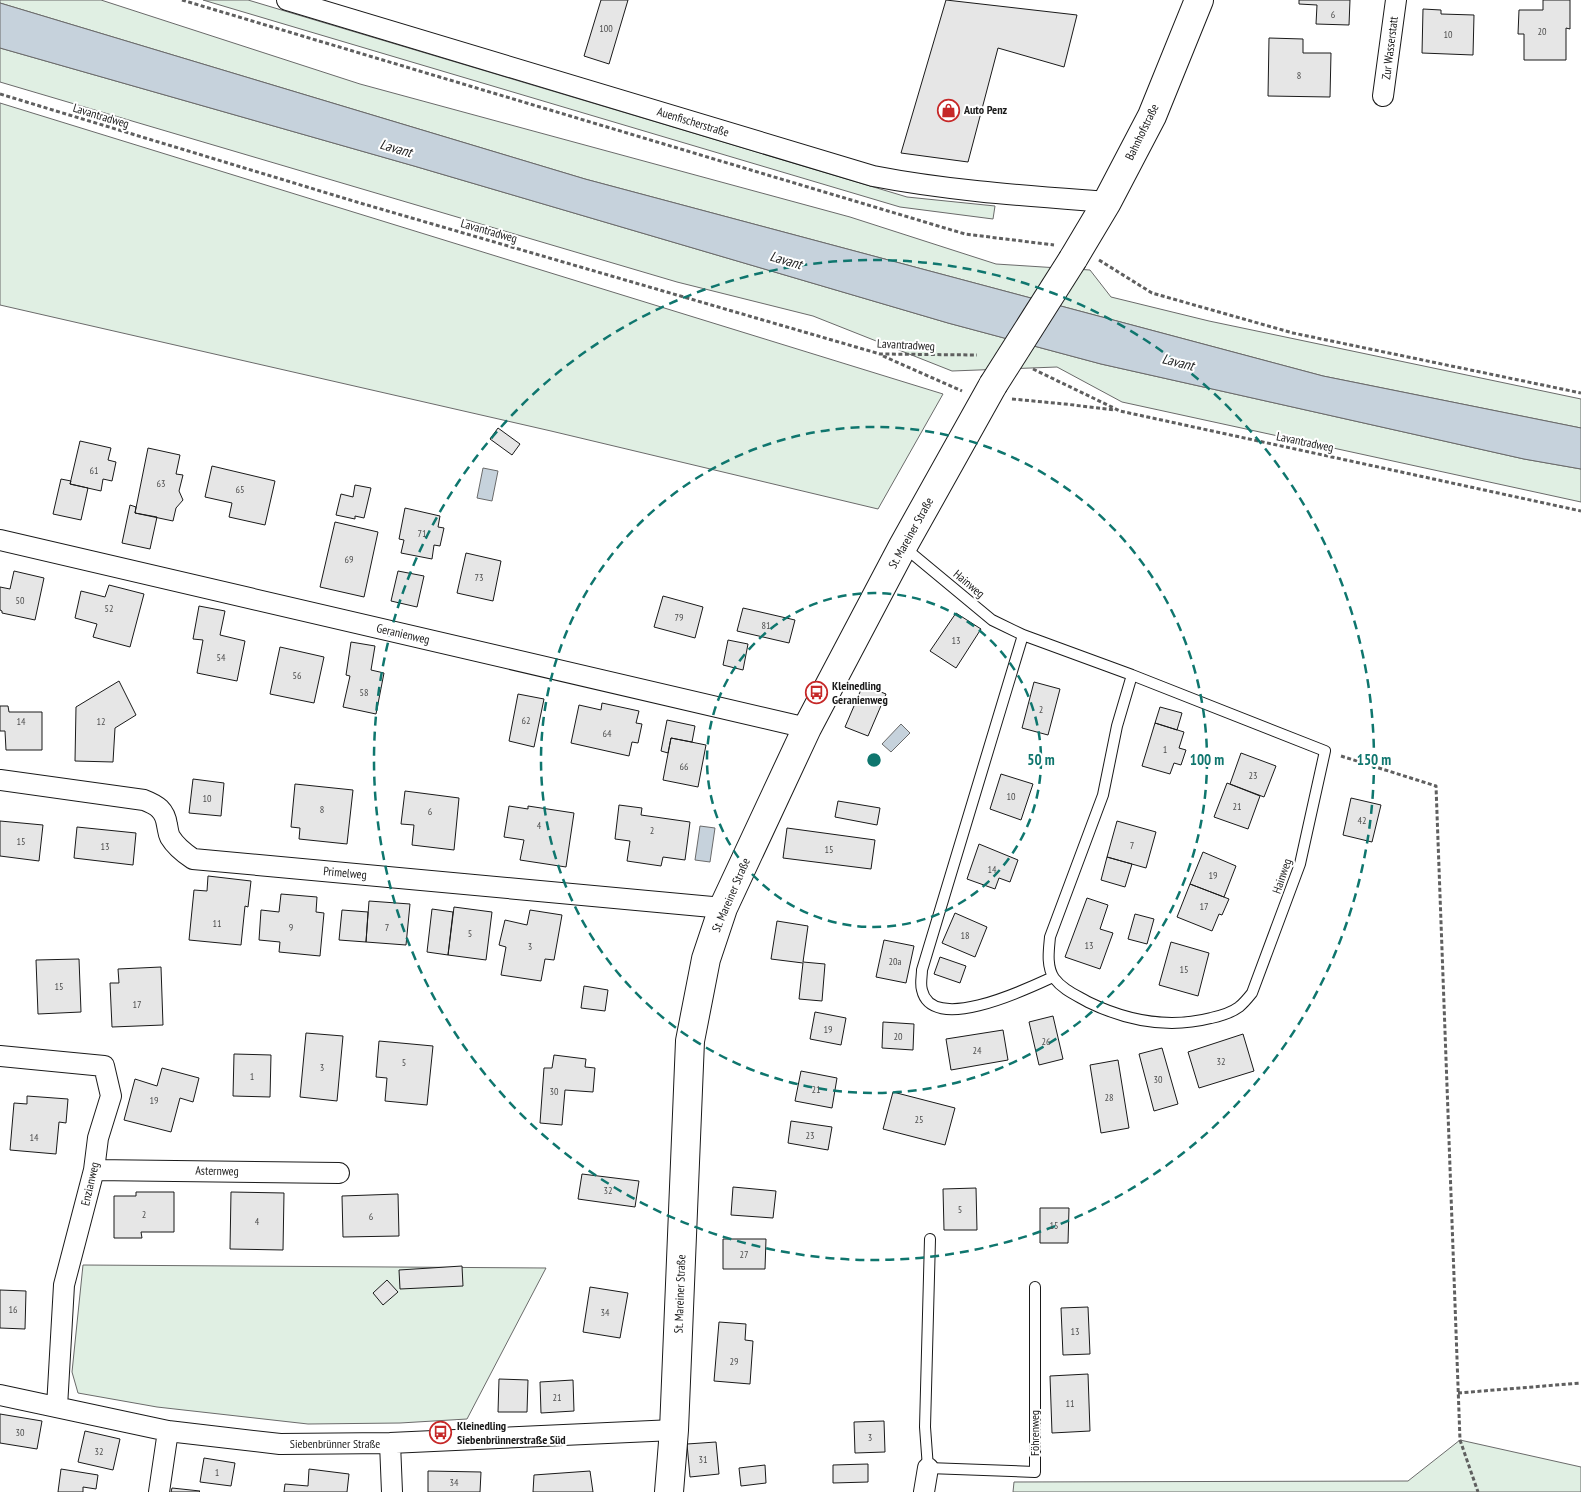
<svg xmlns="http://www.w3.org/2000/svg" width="1581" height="1492" viewBox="0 0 1581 1492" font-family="'PT Sans Narrow',sans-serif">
<rect width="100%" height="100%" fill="#fff"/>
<path fill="#e0efe3" stroke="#6a6a6a" d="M 0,0 L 101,0 L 360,84 L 850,217 L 996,264 L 1090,270 L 1111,297 L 1209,321 L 1581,399 L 1581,428 L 1323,376 L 585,179 L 0,3 Z
M 203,0 L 248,0 L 907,197 L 995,206 L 993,219 L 900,207 Z
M 0,48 L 414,166 L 948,323 L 1101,364 L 1524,459 L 1581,469 L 1581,502 L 1122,402 L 1057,367 L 952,371 L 813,316 L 677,282 L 0,82 Z
M 0,103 L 943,394 L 878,509 L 551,431 L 0,305 Z
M 83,1265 L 546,1268 L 467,1419 L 400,1423 L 308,1424 L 157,1407 L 78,1393 L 72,1372 Z
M 1460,1440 L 1581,1467 L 1581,1492 L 1013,1492 L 1014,1482 L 1408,1481 Z"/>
<path fill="#c6d2dc" stroke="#6a6a6a" d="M 0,3 L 585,179 L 1323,376 L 1581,428 L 1581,469 L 1524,459 L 1101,364 L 948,323 L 414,166 L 0,48 Z
M 483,468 L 498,471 L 492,501 L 477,498 Z
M 901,724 L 910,733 L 891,752 L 882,744 Z
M 700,826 L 715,828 L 710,862 L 695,860 Z"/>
<path fill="#e6e6e6" stroke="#1a1a1a" d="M 601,0 L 628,0 L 609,64 L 584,56 Z
M 946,0 L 1077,15 L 1064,67 L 998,48 L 968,162 L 901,153 Z
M 1299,0 L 1350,0 L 1349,25 L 1316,24 L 1317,5 L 1299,4 Z
M 1543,0 L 1570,0 L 1570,29 L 1566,28 L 1566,60 L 1524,60 L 1524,34 L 1518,34 L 1519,10 L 1543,10 Z
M 1423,9 L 1441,10 L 1441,14 L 1474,15 L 1473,55 L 1422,53 Z
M 1269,38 L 1303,39 L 1303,53 L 1331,53 L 1330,97 L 1268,96 Z
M 498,428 L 520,444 L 512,455 L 490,439 Z
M 80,441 L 111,448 L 108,460 L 116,462 L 112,481 L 103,479 L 101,491 L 70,484 Z
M 148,448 L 180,455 L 176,474 L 183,475 L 179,491 L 183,500 L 176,508 L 173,521 L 135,513 Z
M 212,466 L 275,481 L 265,525 L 229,517 L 232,503 L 205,497 Z
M 61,479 L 71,481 L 70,484 L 88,488 L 81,520 L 53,514 Z
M 355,485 L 371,488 L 364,518 L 355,516 L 355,519 L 336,515 L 341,494 L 353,497 Z
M 130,505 L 136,507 L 135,513 L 157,517 L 150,549 L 122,543 Z
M 405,508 L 440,516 L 438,527 L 444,528 L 440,546 L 434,545 L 432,559 L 401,553 L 404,540 L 399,539 Z
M 335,522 L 378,532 L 364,597 L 320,587 Z
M 466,553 L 501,561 L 493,601 L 457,593 Z
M 14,571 L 44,578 L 35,620 L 2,613 L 2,611 L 0,610 L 0,587 L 10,589 Z
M 398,571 L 424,576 L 417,607 L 391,601 Z
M 109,585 L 144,594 L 130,647 L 93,637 L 97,624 L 75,618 L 81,591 L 105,597 Z
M 663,596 L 703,607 L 695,638 L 654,627 Z
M 199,606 L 225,611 L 220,635 L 245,641 L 237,681 L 197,673 L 203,640 L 193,639 Z
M 743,608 L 795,620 L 789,643 L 737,631 Z
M 956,613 L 981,629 L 956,668 L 930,651 Z
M 728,640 L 748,644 L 743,670 L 723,665 Z
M 351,642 L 375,646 L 371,670 L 384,673 L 376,714 L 343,707 L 350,676 L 346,675 Z
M 280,647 L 324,657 L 314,703 L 270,694 Z
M 119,681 L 136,715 L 115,728 L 113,762 L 75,761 L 76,707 Z
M 1034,682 L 1060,689 L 1048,735 L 1022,728 Z
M 863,685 L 886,694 L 868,736 L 845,727 Z
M 518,694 L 544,699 L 534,747 L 509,741 Z
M 602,703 L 639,711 L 636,723 L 642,724 L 638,743 L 632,742 L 629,756 L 571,743 L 579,705 L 601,710 Z
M 0,706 L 8,706 L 9,712 L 42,712 L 42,750 L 6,750 L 5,731 L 0,731 Z
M 1160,707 L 1182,713 L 1177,730 L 1155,723 Z
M 667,720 L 695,726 L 692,742 L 671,738 L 668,753 L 661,751 Z
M 1155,723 L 1184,732 L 1179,748 L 1186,750 L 1181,765 L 1174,763 L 1170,774 L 1142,766 Z
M 671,738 L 706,745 L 698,787 L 663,780 Z
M 1241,753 L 1276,766 L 1264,797 L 1230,784 Z
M 1001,774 L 1033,784 L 1021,820 L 990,809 Z
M 193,779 L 224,783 L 221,816 L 189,813 Z
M 1227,783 L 1260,796 L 1248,829 L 1214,817 Z
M 295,784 L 353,790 L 347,844 L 299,839 L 300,828 L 291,827 Z
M 405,791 L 459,798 L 454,850 L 412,845 L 414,825 L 401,824 Z
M 1351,798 L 1381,805 L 1372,842 L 1343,835 Z
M 838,801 L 880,808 L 877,825 L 835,817 Z
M 619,805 L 642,808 L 641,815 L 690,822 L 685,860 L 663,857 L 661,866 L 627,861 L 630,841 L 615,839 Z
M 509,806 L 528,809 L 528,806 L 574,813 L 566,867 L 520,860 L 524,840 L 504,837 Z
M 0,821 L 43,825 L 39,861 L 0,856 Z
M 1117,821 L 1156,832 L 1146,868 L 1107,857 Z
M 77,827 L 136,833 L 133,865 L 74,858 Z
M 787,828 L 875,840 L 871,869 L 783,858 Z
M 979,844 L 1018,860 L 1010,882 L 999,878 L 995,889 L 967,879 Z
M 1203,852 L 1236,866 L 1224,897 L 1190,884 Z
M 1107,857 L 1132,864 L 1125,887 L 1101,880 Z
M 208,876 L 251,881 L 248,907 L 245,906 L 241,945 L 189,940 L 194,890 L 207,891 Z
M 1190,884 L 1229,899 L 1222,915 L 1219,914 L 1212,931 L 1177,917 Z
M 281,894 L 317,897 L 316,912 L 324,913 L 320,956 L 279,952 L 280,942 L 259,940 L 261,910 L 279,912 Z
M 1087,898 L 1108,905 L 1100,929 L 1113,933 L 1100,969 L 1065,957 Z
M 369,901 L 410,904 L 406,945 L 366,942 Z
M 454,907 L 492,912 L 486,960 L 448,955 Z
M 432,909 L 453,912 L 448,955 L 427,952 Z
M 342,910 L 368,912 L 366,942 L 339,940 Z
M 530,910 L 562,915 L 554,960 L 545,959 L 541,981 L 501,975 L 506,947 L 499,945 L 505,920 L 527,925 Z
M 955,913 L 987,927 L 975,957 L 942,943 Z
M 1135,914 L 1154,919 L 1147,944 L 1128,939 Z
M 777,921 L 808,926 L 803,962 L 825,964 L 822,1001 L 799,999 L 803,963 L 771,959 Z
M 884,940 L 914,946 L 906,983 L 876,977 Z
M 1171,942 L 1209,953 L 1198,996 L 1159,985 Z
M 940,957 L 966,966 L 960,983 L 934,974 Z
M 79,959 L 81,1012 L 38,1014 L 36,960 Z
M 161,967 L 163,1025 L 112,1027 L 110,983 L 119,983 L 118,969 Z
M 584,986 L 608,990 L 605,1011 L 581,1008 Z
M 815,1012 L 846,1018 L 841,1045 L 810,1039 Z
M 1053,1016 L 1063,1059 L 1039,1065 L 1029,1022 Z
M 883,1022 L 914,1024 L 913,1050 L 882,1048 Z
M 1003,1030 L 1008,1060 L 951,1070 L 946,1039 Z
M 306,1033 L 343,1036 L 337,1101 L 300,1097 Z
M 1243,1034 L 1254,1071 L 1199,1088 L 1188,1052 Z
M 379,1041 L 433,1046 L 427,1105 L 385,1101 L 387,1078 L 376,1077 Z
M 1162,1048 L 1178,1104 L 1154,1111 L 1139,1054 Z
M 234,1054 L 271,1055 L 270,1097 L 233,1096 Z
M 554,1055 L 586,1059 L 585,1067 L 595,1068 L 593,1092 L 565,1090 L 562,1125 L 540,1123 L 544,1068 L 552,1068 Z
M 1118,1060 L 1129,1128 L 1101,1133 L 1090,1065 Z
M 162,1068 L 199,1078 L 193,1102 L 180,1098 L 171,1132 L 124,1120 L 135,1079 L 157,1086 Z
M 801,1071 L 837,1078 L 832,1108 L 795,1101 Z
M 893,1092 L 955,1108 L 945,1145 L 883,1129 Z
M 27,1096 L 68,1099 L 66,1123 L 59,1122 L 56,1154 L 10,1150 L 14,1103 L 27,1104 Z
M 791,1121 L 832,1127 L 828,1150 L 788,1143 Z
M 582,1174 L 639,1181 L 635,1207 L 578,1199 Z
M 733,1187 L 776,1191 L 773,1218 L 731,1215 Z
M 976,1188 L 977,1230 L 944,1230 L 943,1189 Z
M 136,1192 L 174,1192 L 174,1232 L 141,1232 L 142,1238 L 114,1238 L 114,1196 L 136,1196 Z
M 231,1192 L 284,1193 L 283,1250 L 230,1249 Z
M 398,1194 L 399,1236 L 343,1237 L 342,1196 Z
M 1040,1208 L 1069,1208 L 1068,1243 L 1040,1243 Z
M 723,1239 L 766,1239 L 765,1269 L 723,1269 Z
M 462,1266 L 463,1286 L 400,1289 L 399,1270 Z
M 387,1280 L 398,1292 L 383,1305 L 373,1293 Z
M 590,1287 L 628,1293 L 620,1338 L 583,1332 Z
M 0,1290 L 26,1291 L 25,1329 L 0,1328 Z
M 1088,1307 L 1090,1354 L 1063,1355 L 1061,1308 Z
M 719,1322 L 746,1324 L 745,1340 L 753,1341 L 750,1384 L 714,1381 Z
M 1088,1374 L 1090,1431 L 1052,1433 L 1050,1376 Z
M 499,1379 L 528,1380 L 527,1412 L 498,1412 Z
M 573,1380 L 574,1411 L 541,1413 L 540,1382 Z
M 0,1414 L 42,1421 L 37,1449 L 0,1443 Z
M 884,1421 L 885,1452 L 855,1453 L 854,1422 Z
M 85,1431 L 120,1439 L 113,1470 L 78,1462 Z
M 716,1442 L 719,1474 L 690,1477 L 687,1444 Z
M 204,1458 L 235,1463 L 231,1486 L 200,1482 Z
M 868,1464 L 868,1482 L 833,1483 L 833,1465 Z
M 765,1465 L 766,1483 L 741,1486 L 739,1468 Z
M 61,1469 L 98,1475 L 96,1489 L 83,1487 L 83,1492 L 58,1492 Z
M 309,1469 L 349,1474 L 347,1492 L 284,1492 L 285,1484 L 308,1486 Z
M 428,1471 L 481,1472 L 480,1492 L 428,1492 Z
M 590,1471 L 593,1492 L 533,1492 L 534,1475 Z
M 172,1488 L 200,1491 L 199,1492 L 171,1492 Z"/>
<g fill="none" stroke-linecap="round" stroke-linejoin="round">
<defs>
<path id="lane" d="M 904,547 L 992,620 L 1023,635 L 1132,675 L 1325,751 L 1300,864 L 1252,993 C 1248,998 1244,1003 1239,1007 C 1231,1013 1220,1016 1211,1018 C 1168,1029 1127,1021 1088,1002 C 1076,995 1063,990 1054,978 C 1046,966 1049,949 1050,937 L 1103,795 L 1117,726 L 1132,675
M 1023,635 L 922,970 C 922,976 920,984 922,990 C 932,1035 1029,988 1053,977
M 930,1239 L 925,1427 L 928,1468 L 1035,1472 L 1035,1287"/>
<path id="street" d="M 287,0 L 873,176 C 950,191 1029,196 1107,202
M 1383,96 L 1396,0
M 0,540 L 807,728
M 0,780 L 144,800 C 157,805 165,810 167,825 C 168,829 168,833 170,837 C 176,847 184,853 193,859 L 723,908
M 0,1056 L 104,1066 L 111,1096 L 98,1138 L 94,1170 L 64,1285 L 57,1407
M 94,1170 L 339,1173
M 0,1395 L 168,1431 L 280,1444 L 390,1443 L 674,1430
M 390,1443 L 392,1492
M 159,1492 L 168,1431
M 924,1492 L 928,1468"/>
<path id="secondary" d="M 1073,259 L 1107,202 L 1152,116 L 1199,0
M 669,1492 L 674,1430 L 690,1041 L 706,959 L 723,908 L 807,728 L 903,546 L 993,385"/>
</defs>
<use href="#lane" stroke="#1a1a1a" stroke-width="12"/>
<use href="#street" stroke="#1a1a1a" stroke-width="22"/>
<use href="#secondary" stroke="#1a1a1a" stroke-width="30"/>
<path stroke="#5f5f5f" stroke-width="3" stroke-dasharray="4 2.5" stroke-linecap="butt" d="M 182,0 L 965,234 L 1054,245
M 0,94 L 360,203 L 880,354 L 977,355
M 1099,260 L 1152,293 L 1293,333 L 1581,393
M 883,356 L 962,391
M 1033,369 L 1120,411 L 1581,511
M 1012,399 L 1065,404 L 1115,410
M 1341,756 L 1436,786 L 1460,1440 L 1478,1492
M 1458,1393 L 1581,1383"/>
<use href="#lane" stroke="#fff" stroke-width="10"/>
<use href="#street" stroke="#fff" stroke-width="20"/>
<use href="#secondary" stroke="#fff" stroke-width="28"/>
<defs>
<path id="secondary-bridge" d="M 993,385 L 1073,259"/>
</defs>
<use href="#secondary-bridge" stroke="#1a1a1a" stroke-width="30" stroke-linecap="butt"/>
<use href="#secondary-bridge" stroke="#fff" stroke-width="28"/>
</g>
<g fill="none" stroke="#0f766e" stroke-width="2.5" stroke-dasharray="9 6">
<circle cx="874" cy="760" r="167"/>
<circle cx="874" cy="760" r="333"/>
<circle cx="874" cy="760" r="500"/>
</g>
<defs>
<symbol id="shop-ring" viewBox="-11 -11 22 22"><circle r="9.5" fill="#fff" stroke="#c62828" stroke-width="1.5"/><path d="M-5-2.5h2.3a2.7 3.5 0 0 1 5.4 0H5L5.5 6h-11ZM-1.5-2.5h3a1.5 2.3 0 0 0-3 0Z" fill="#c62828"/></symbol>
<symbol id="bus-ring" viewBox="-11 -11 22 22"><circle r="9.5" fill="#fff" stroke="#c62828" stroke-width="1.5"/><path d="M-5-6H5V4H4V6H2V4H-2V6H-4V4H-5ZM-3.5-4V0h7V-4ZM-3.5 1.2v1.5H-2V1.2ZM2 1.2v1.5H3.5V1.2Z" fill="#c62828"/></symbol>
</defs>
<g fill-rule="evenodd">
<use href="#shop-ring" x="936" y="98" width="25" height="25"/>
<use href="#bus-ring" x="804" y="680" width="25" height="25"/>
<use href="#bus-ring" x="428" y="1420" width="25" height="25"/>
</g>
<g text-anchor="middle" stroke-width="4" stroke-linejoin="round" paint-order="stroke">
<g font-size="10" fill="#4d4d4d">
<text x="1333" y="18">6</text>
<text x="606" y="32">100</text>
<text x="1542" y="35">20</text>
<text x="1448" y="38">10</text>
<text x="1299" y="79">8</text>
<text x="94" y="474">61</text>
<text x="161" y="487">63</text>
<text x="240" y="493">65</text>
<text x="422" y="537">71</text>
<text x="349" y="563">69</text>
<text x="479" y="581">73</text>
<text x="20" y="604">50</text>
<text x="109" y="612">52</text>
<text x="679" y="621">79</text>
<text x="766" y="629">81</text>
<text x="956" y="644">13</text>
<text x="221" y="661">54</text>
<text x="297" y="679">56</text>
<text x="364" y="696">58</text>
<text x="1041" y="713">2</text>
<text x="526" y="724">62</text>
<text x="21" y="725">14</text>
<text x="101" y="725">12</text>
<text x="607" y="737">64</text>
<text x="1165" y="753">1</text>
<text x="684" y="770">66</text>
<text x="1253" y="779">23</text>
<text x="1011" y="800">10</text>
<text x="207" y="802">10</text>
<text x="1237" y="810">21</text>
<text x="322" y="813">8</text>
<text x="430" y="815">6</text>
<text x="1362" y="824">42</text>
<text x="539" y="829">4</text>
<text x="652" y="834">2</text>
<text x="21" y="845">15</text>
<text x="1132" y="849">7</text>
<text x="105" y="850">13</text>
<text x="829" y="853">15</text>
<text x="992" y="873">14</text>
<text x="1213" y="879">19</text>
<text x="1204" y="910">17</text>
<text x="217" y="927">11</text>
<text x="291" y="931">9</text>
<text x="387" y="931">7</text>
<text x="470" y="937">5</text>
<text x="965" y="939">18</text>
<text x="1089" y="949">13</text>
<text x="530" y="950">3</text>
<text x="895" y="965">20a</text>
<text x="1184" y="973">15</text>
<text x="59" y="990">15</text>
<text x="137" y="1008">17</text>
<text x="828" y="1033">19</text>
<text x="898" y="1040">20</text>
<text x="1046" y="1045">26</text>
<text x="977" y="1054">24</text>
<text x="1221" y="1065">32</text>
<text x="404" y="1066">5</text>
<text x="322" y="1071">3</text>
<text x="252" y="1080">1</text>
<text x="1158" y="1083">30</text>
<text x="816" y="1093">21</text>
<text x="554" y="1095">30</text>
<text x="1109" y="1101">28</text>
<text x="154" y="1104">19</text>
<text x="919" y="1123">25</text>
<text x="810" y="1139">23</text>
<text x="34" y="1141">14</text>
<text x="608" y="1194">32</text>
<text x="960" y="1213">5</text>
<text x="144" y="1218">2</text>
<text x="371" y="1220">6</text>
<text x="257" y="1225">4</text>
<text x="1054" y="1229">15</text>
<text x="744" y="1258">27</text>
<text x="13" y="1313">16</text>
<text x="605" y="1316">34</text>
<text x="1075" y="1335">13</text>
<text x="734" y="1365">29</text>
<text x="557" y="1401">21</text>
<text x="1070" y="1407">11</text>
<text x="20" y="1436">30</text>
<text x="870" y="1441">3</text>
<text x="99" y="1455">32</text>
<text x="703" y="1463">31</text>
<text x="217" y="1476">1</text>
<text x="454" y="1486">34</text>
</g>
<g font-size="12" fill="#1a1a1a" stroke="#fff">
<text transform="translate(1390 48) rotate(-83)" y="4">Zur Wasserstatt</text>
<text transform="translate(101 116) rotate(17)" y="4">Lavantradweg</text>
<text transform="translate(693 122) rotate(17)" y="4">Auenfischerstraße</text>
<text transform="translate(1142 132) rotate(-64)" y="4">Bahnhofstraße</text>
<text transform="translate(489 231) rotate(16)" y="4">Lavantradweg</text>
<text transform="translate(906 345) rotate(3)" y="4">Lavantradweg</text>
<text transform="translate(1305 442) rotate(12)" y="4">Lavantradweg</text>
<text transform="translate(911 533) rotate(-61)" y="4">St. Mareiner Straße</text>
<text transform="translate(969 584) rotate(40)" y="4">Hainweg</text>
<text transform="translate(403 634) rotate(13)" y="4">Geranienweg</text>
<text transform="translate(345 873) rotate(5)" y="4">Primelweg</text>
<text transform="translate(1282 876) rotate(-71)" y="4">Hainweg</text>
<text transform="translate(731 895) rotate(-67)" y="4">St. Mareiner Straße</text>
<text transform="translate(217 1171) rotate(1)" y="4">Asternweg</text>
<text transform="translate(90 1184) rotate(-77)" y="4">Enzianweg</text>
<text transform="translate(680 1294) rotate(-88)" y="4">St. Mareiner Straße</text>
<text transform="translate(1035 1433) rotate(-90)" y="4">Föhrenweg</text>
<text x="335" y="1448">Siebenbrünner Straße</text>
</g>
<g font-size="12" font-weight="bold" fill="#1a1a1a" stroke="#fff" text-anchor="start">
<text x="964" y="114">Auto Penz</text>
<text x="832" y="690">Kleinedling<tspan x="832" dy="14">Geranienweg</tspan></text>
<text x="457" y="1430">Kleinedling<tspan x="457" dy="14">Siebenbrünnerstraße Süd</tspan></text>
</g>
<g font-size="14" font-style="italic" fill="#1a1a1a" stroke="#fff">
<text transform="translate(396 148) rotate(16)" y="5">Lavant</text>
<text transform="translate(786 260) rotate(16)" y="5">Lavant</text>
<text transform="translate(1178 362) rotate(14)" y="5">Lavant</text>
</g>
</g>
<circle cx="874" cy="760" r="8" fill="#0f766e" stroke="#fff" stroke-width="2.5"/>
<g font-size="15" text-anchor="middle" font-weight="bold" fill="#0f766e" stroke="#fff" stroke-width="4" stroke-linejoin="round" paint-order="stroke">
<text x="1041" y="765">50 m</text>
<text x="1207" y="765">100 m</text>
<text x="1374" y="765">150 m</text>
</g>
</svg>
